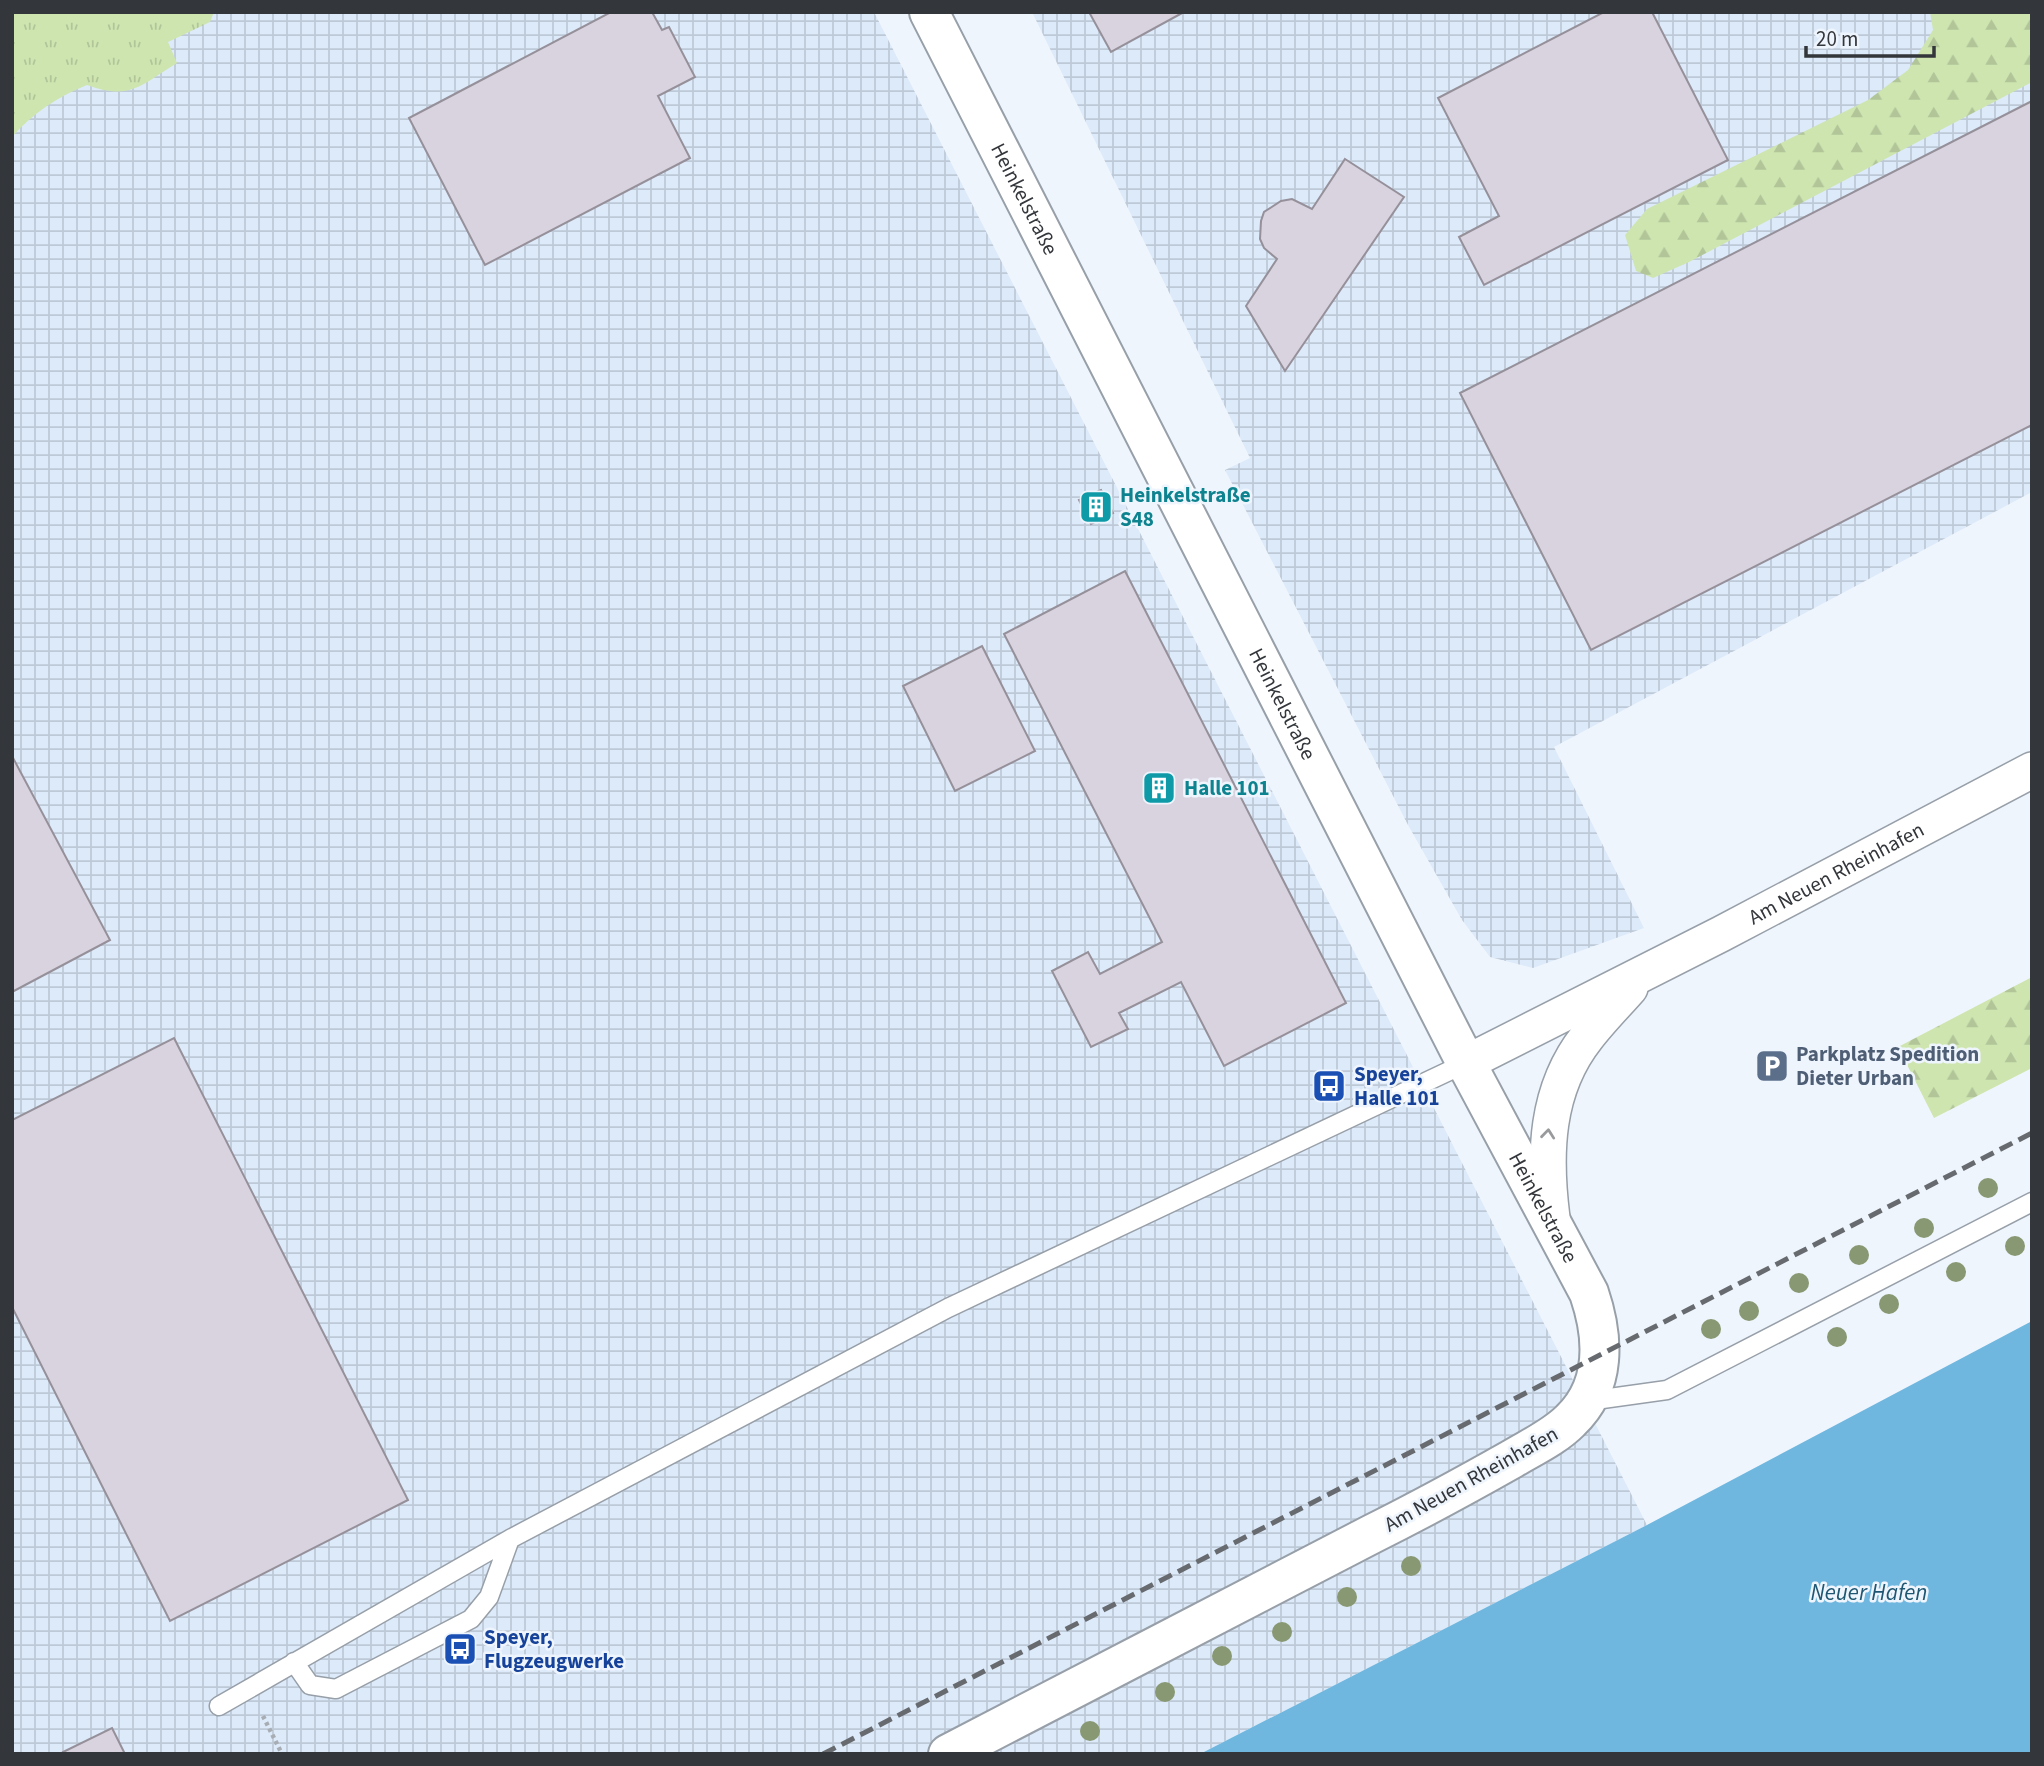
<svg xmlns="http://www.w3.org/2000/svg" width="2044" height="1766" viewBox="0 0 2044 1766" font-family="'Source Sans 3',sans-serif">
<defs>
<pattern id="industrial-grid" width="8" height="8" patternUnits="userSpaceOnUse" patternTransform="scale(1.75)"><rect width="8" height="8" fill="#ddeafa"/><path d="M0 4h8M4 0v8" fill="none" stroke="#bec9d7"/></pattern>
<pattern id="grass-tufts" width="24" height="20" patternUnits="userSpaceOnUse" patternTransform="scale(1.75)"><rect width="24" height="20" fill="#cee5b0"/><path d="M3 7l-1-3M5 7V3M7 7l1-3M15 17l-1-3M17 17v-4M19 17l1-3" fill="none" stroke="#b1c598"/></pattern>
<pattern id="forest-firs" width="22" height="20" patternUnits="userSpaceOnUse" patternTransform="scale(1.75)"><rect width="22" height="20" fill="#cee5b0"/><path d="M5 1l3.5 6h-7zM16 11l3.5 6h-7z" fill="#b1c598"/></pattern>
</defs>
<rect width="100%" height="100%" fill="#eff5fd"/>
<path fill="url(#industrial-grid)" d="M 12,12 L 874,12 L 1647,1525 L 1200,1754 L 12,1754 Z
M 1032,12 L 2032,12 L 2032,492 L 1554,747 L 1644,928 L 1533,968 L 1490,957 L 1462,920 L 1408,825 L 1225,470 L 1250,458 Z"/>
<path fill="url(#grass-tufts)" d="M 12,12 L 214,12 L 210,22 L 168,42 L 177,63 C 141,85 130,101 87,85 C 57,97 33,113 12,137 Z"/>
<path fill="url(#forest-firs)" d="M 1930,12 L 2032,12 L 2032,82 L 1689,262 L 1653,278 L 1636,271 L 1625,235 L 1647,209 L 1868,100 L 1908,70 L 1933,30 Z
M 2032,977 L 2032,1068 L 1934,1118 L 1898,1047 Z"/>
<path fill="#6fb7df" d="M 2032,1321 L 2032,1754 L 1200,1754 L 1647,1525 Z"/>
<path fill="#d8d3de" stroke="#95909a" stroke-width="2" d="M 652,12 L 662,30 L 669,27 L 695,77 L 658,96 L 690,158 L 485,265 L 409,118 L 611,12 Z
M 1089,12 L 1184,12 L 1111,52 Z
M 1604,12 L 1652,12 L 1728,160 L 1484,285 L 1459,237 L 1499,216 L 1438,98 Z
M 2032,101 L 2032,425 L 1591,650 L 1460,393 Z
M 1345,159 L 1404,197 L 1285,371 L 1246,306 L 1277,259 L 1264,248 L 1260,239 L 1261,221 L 1264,212 L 1281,201 L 1292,199 L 1312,209 Z
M 1101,490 L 1113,513 L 1091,524 L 1079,500 Z
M 1125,571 L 1346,1003 L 1224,1066 L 1181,982 L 1119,1013 L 1128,1029 L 1091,1047 L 1052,971 L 1088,952 L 1100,974 L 1162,942 L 1004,634 Z
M 982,646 L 1035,751 L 955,791 L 903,686 Z
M 12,756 L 110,940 L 12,992 Z
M 174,1038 L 408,1500 L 170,1621 L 12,1307 L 12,1120 Z
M 112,1728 L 125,1754 L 64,1754 L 63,1752 Z"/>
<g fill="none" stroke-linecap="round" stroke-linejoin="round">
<defs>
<path id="service" d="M 1588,1401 L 1667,1390 L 2032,1202
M 294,1662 L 310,1685 L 336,1689 L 471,1619 L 489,1597 L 510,1539
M 219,1706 L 510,1539 L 948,1308 L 1466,1063"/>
<g id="minor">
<path id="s1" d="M 1466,1063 L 1721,934 L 2032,770"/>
<path d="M 1552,1218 C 1544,1155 1545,1090 1587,1037 C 1600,1020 1616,1004 1630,988"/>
</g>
<g id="tertiary">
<path id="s2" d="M 929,12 L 1466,1063 L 1589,1293 C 1604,1337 1607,1386 1570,1421 C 1554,1437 1532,1447 1512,1459 C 1466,1485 1420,1510 1372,1534 C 1231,1607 1089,1681 948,1754"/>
</g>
</defs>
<use href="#service" stroke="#979fa8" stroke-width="21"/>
<use href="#minor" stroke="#979fa8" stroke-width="38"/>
<use href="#tertiary" stroke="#979fa8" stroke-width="42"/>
<path stroke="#a8adb4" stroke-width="4.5" stroke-dasharray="3.5 3.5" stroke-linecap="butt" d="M 263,1716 L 282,1754"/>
<use href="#service" stroke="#fff" stroke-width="18"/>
<use href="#minor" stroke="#fff" stroke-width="35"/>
<use href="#tertiary" stroke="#fff" stroke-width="38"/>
<path stroke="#676b70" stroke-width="5" stroke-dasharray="14 7" stroke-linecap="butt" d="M 823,1754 L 2032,1133"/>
</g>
<g fill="#889872">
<circle cx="1988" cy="1188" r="10"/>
<circle cx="1924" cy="1228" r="10"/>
<circle cx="2015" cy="1246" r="10"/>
<circle cx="1859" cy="1255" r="10"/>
<circle cx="1956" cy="1272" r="10"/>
<circle cx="1799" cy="1283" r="10"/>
<circle cx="1889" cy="1304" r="10"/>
<circle cx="1749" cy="1311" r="10"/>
<circle cx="1711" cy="1329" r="10"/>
<circle cx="1837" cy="1337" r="10"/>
<circle cx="1411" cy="1566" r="10"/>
<circle cx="1347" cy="1597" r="10"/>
<circle cx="1282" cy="1632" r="10"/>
<circle cx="1222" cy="1656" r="10"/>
<circle cx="1165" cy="1692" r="10"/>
<circle cx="1090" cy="1731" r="10"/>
</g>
<defs><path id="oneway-chevron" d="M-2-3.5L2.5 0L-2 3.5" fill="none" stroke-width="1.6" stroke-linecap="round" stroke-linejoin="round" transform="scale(1.75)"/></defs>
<use stroke="#999a9c" href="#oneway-chevron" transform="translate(1548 1134) rotate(-84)"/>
<defs>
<symbol id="building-square" viewBox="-11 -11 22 22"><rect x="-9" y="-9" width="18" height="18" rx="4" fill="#0f9aa8" stroke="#eff5fd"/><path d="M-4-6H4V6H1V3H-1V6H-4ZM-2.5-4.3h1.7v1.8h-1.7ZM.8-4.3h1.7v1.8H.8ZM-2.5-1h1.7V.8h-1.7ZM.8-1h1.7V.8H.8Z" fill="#fff"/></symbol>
<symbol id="parking-square" viewBox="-11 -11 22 22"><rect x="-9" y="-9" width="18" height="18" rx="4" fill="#5c6f8a" stroke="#eff5fd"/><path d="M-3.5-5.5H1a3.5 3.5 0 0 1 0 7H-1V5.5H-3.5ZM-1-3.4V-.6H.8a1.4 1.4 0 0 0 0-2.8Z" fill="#fff"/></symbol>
<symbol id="bus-square" viewBox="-11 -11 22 22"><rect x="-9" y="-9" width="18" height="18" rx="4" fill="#1a4fb4" stroke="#eff5fd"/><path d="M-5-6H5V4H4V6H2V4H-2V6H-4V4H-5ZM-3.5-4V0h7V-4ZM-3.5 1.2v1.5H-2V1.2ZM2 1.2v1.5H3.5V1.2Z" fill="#fff"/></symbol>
</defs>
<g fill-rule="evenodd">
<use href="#building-square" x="1077" y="488" width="38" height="38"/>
<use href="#building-square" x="1140" y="769" width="38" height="38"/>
<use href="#parking-square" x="1753" y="1047" width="38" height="38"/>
<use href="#bus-square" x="1310" y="1067" width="38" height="38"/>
<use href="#bus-square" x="441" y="1630" width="38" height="38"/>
</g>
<g text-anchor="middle" stroke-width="5" stroke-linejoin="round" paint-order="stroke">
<g font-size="21" fill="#33363a" stroke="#eff5fd">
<text dy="7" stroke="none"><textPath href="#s2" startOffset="210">Heinkelstraße</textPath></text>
<text dy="7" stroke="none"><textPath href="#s2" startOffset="777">Heinkelstraße</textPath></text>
<text dy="7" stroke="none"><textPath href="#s1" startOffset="416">Am Neuen Rheinhafen</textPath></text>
<text dy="7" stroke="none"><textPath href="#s2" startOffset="1344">Heinkelstraße</textPath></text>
<text transform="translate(1471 1479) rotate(-29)" y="7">Am Neuen Rheinhafen</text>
</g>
<g font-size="21" font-weight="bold" fill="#0d838f" stroke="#eff5fd" text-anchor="start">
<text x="1120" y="502">Heinkelstraße<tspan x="1120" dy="24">S48</tspan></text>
<text x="1184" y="795">Halle 101</text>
</g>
<g font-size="21" font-weight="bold" fill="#4e5e75" stroke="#eff5fd" text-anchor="start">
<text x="1796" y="1061">Parkplatz Spedition<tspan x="1796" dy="24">Dieter Urban</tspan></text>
</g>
<g font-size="21" font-weight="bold" fill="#164399" stroke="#eff5fd" text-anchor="start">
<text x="1354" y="1081">Speyer,<tspan x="1354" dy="24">Halle 101</tspan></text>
<text x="484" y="1644">Speyer,<tspan x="484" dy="24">Flugzeugwerke</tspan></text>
</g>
<g font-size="23" font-style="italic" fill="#1f5773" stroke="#eff5fd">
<text x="1869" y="1600">Neuer Hafen</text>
</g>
</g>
<rect width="2044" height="1766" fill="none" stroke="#33363a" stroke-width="28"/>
<path d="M1806 46v10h128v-10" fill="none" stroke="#33363a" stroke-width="3.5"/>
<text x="1816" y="46" font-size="21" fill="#33363a" stroke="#eff5fd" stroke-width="5" paint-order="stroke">20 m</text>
</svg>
